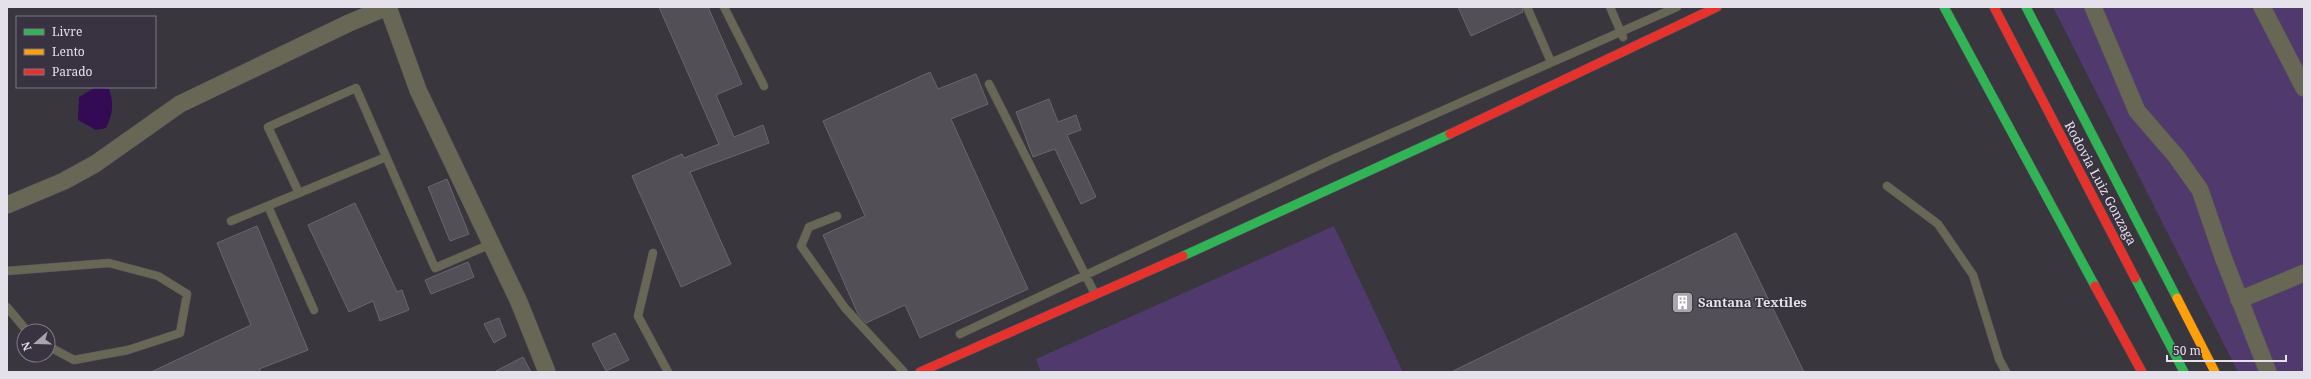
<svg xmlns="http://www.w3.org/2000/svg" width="2311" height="379" viewBox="0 0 2311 379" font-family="'Noto Serif',serif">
<rect width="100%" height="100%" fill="#39363e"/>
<path fill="#4f396d" d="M 2053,7 L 2304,7 L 2304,372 L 2238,372 Z
M 1334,226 L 1403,372 L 1041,372 L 1036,359 Z"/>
<path fill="#330b54" d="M 96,87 L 109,89 C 114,104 113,113 106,128 L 96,130 L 78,120 L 79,97 Z"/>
<path fill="#524f56" stroke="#69676e" d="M 659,7 L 708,7 L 742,84 L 716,95 L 734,137 L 763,125 L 769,143 L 690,172 L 731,264 L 681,287 L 632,176 L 682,154 L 684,158 L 719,144 Z
M 1458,7 L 1522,7 L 1523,12 L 1471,36 Z
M 930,72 L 938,89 L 976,74 L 988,104 L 951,119 L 1028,289 L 920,338 L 905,305 L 866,323 L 858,314 L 823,235 L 865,216 L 823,121 Z
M 1049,99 L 1058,122 L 1076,115 L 1081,130 L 1067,135 L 1096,197 L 1081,204 L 1055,149 L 1033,157 L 1016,112 Z
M 447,179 L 469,234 L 450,241 L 428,187 Z
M 355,203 L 397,292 L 402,290 L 409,310 L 380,321 L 373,301 L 349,312 L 308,225 Z
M 257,226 L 308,350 L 259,369 L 261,372 L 151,372 L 251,325 L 217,243 Z
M 1736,233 L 1804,372 L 1451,372 Z
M 468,262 L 474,277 L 431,294 L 425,280 Z
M 499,318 L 506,336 L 494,343 L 484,324 Z
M 615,333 L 629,360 L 606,371 L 592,344 Z
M 523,357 L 531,372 L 494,372 Z"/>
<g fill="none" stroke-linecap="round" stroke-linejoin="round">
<defs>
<path id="lane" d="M 724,7 L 764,86
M 1527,7 L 1551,62
M 1610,7 L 1623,37
M 989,84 L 1095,294
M 386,157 L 299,193 L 268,127 L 356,88 L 435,268 L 491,244
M 1887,186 L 1938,224 L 1973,275 L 1999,359 L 2006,372
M 268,206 L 314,310
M 837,216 L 809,227 L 801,246 L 845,308 L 904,372
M 231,221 L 299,193
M 653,253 L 638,316 L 668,372
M 7,271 L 109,263 L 158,276 L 187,294 L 180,333 L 128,350 L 74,360 L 48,346
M 7,307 L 27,331
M 960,334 L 1333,159 L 1677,7"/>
<path id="street" d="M 388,7 L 418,90 L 519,302 L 547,372
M 2093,7 L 2137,111 L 2176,156 L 2200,190 L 2223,257 L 2268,372
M 2262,7 L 2304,88
M 7,205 L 64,181 L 95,164 L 180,104 L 349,23 L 387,7
M 2239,300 L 2304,273"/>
<path id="fast" d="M 1944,7 L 2095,286
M 2026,7 L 2177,298
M 1183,256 L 1450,134
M 2135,278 L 2184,372"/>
<path id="slow" d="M 2177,298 L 2215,372"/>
<path id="jam" d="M 1994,7 L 2135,278
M 1450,134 L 1717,7
M 2095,286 L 2142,372
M 920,372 L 1183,256"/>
</defs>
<use href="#lane" stroke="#555259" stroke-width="9"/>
<use href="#street" stroke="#555259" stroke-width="18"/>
<use href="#fast" stroke="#555259" stroke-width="10"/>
<use href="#slow" stroke="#555259" stroke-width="10"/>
<use href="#jam" stroke="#555259" stroke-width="10"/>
<use href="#lane" stroke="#686654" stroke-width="8"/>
<use href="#street" stroke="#686654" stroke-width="17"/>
<use href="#fast" stroke="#30b455" stroke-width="9"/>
<use href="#slow" stroke="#ff9f0a" stroke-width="9"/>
<use href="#jam" stroke="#e5322d" stroke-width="9"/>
</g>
<defs>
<symbol id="building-square" viewBox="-11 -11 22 22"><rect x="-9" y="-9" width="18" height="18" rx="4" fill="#a9a5ae" stroke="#383241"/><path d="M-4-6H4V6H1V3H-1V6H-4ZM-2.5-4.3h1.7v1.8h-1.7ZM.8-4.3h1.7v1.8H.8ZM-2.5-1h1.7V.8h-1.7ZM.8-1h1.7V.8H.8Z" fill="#fff"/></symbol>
</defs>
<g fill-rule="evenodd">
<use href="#building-square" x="1670" y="290" width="25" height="25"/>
</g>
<g text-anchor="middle" stroke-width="3" stroke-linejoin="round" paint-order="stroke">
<g font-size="13" fill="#e5e1eb" stroke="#383241">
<text transform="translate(2101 183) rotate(62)" y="5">Rodovia Luiz Gonzaga</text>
</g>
<g font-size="13" font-weight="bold" fill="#e5e1eb" stroke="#383241" text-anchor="start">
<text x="1698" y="307">Santana Textiles</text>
</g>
</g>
<rect width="2311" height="379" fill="none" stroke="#e5e1eb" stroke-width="16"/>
<rect x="16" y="16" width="140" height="72" fill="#383241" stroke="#7d7885"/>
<rect x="24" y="29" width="20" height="6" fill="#30b455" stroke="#7d7885"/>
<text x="52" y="36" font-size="12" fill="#e5e1eb">Livre</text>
<rect x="24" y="49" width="20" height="6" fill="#ff9f0a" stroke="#7d7885"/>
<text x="52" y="56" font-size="12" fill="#e5e1eb">Lento</text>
<rect x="24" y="69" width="20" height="6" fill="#e5322d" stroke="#7d7885"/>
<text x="52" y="76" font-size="12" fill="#e5e1eb">Parado</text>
<g transform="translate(36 343) rotate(250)"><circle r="19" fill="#383241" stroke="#7d7885"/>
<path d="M0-3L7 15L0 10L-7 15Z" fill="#a9a5ae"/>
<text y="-6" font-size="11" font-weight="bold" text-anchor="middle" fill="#e5e1eb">N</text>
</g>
<path d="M2167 355v6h119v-6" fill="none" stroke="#e5e1eb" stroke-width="2"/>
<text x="2173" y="355" font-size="12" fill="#e5e1eb" stroke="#383241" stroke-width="3" paint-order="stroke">50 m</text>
</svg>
